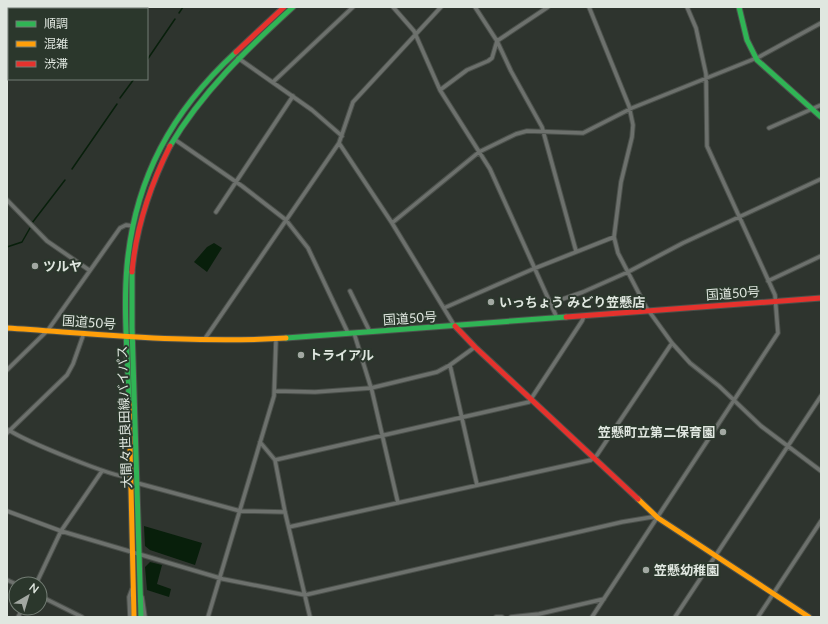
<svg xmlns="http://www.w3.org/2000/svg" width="828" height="624" viewBox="0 0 828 624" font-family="Lato,'Noto Sans JP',sans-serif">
<rect width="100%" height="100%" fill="#2e342e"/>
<path fill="#081f0b" d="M 214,243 L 222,248 L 207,272 L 194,262 L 207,247 Z
M 144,526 L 202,543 L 195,565 L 150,550 L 145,546 Z
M 150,562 L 162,565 L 157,584 L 171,589 L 169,597 L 147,590 L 145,567 Z"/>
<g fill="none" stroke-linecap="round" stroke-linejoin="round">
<path stroke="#081f0b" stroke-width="1.5" d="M 179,13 L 183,7
M 147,60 L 175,19
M 120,98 L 134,79
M 72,169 L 117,104
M 32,223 L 65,180
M 7,247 L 22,242 L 30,228"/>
<defs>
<path id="street" d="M 393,7 L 414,31 L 440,90 L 490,169 L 557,318
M 475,7 L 497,41 L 511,71 L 542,127 L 576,251
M 589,7 L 629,106 L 633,125 L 632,137 L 621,182 L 614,237 L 618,253 L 646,307 L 672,343 L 690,363 L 719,386 L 761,426 L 821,471
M 238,58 L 312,110 L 342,136
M 273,82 L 353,7
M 440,90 L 467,70 L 488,61 L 492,58 L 497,41 L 548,7
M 769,128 L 821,105
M 174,139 L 242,186 L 286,220 L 308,248 L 348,333
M 339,143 L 392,223 L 454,325
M 7,200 L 47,241 L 89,270
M 216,212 L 293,96
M 392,223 L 479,152 L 516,134 L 527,131 L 583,133 L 632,108 L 759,57 L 821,23
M 768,281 L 821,256
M 350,291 L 370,332
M 551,303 L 583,292 L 628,272 L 683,243 L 821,179
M 444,308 L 533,269 L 614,237
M 354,333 L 372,391 L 398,503
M 204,340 L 339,143 L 353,102 L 441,7
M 450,365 L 477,485
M 7,370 L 48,330 L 120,228 L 126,225 L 133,226
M 275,391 L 315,392 L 371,388 L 437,372 L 450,365 L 475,347
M 9,430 C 23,440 116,479 130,477
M 7,433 L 67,375 L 73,364 L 84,333
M 260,442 L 275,460 L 285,512 L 310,617
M 275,460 L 529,402 L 582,321 L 584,316
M 137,483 L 240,511 L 285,512
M 7,511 L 61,531 L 223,579 L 305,595 L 622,522 L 652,517 L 657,517
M 289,527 L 591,460 L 597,455 L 672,343
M 7,580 L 16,584
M 36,584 L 61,531 L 102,471
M 40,596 L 82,617
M 142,597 L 145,617
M 18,617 L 23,608
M 130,617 L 129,597 L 132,589
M 208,617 L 274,396 L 276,340
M 496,617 L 502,617
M 511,617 L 539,614 L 604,599
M 592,617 L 778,333 L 775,295 L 707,146 L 706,74 L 696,28 L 687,7
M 675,617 L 821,396
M 758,617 L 821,521"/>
<path id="fast" d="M 739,7 L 747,40 L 757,60 L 821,117
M 170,146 C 202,92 247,49 293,7
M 132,272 L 132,327 L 141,617
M 286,338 L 566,317
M 129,403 C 128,357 123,311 127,266 C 135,178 172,111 236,52"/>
<path id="slow" d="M 7,328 C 100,334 193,344 286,338
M 129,403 L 134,617
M 638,499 L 658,518 L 809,617"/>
<path id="jam" d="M 236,52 L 284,7
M 132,272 C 136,227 150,186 170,146
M 566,317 L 821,298
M 455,326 L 475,347 L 638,499"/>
</defs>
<use href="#street" stroke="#4b504b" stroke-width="5.5"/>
<use href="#fast" stroke="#4b504b" stroke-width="7"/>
<use href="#slow" stroke="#4b504b" stroke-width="7"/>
<use href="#jam" stroke="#4b504b" stroke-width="7"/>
<use href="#street" stroke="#6d716d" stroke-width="3.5"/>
<use href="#fast" stroke="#30b455" stroke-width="5"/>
<use href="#slow" stroke="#ff9f0a" stroke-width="5"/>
<use href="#jam" stroke="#e5322d" stroke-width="5"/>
</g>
<g fill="#a2a8a2" stroke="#2b372c" stroke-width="1.5">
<circle cx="35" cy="266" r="4"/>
<circle cx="491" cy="302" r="4"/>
<circle cx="301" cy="355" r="4"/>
<circle cx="723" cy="432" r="4"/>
<circle cx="646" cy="570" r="4"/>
</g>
<g text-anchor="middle" stroke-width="4" stroke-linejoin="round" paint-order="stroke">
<g font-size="13" font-weight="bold" fill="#e0e7e0" stroke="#2b372c" text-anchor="start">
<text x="43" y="271">ツルヤ</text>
<text x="499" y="307">いっちょう みどり笠懸店</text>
<text x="309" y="360">トライアル</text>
<text x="715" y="437" text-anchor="end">笠懸町立第二保育園</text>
<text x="654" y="575">笠懸幼稚園</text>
</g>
<g font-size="13" fill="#e0e7e0" stroke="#2b372c">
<text transform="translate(733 293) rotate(-4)" y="5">国道50号</text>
<text transform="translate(410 318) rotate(-4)" y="5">国道50号</text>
<text transform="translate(89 322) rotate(4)" y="5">国道50号</text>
<text transform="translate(124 417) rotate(-92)" y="5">大間々世良田線バイパス</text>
</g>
</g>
<rect width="828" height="624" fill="none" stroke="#e0e7e0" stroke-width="16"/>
<rect x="8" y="8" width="140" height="72" fill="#2b372c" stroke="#737d74"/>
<rect x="16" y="21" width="20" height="6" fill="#30b455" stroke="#737d74"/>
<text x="44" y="28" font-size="12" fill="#e0e7e0">順調</text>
<rect x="16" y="41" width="20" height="6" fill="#ff9f0a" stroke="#737d74"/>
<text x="44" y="48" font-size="12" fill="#e0e7e0">混雑</text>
<rect x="16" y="61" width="20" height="6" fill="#e5322d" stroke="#737d74"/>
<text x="44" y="68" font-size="12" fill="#e0e7e0">渋滞</text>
<g transform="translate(28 596) rotate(38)"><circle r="19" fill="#2b372c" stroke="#737d74"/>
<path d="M0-3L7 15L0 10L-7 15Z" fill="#a2a8a2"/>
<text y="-6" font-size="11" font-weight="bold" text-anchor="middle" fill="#e0e7e0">N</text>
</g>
</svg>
